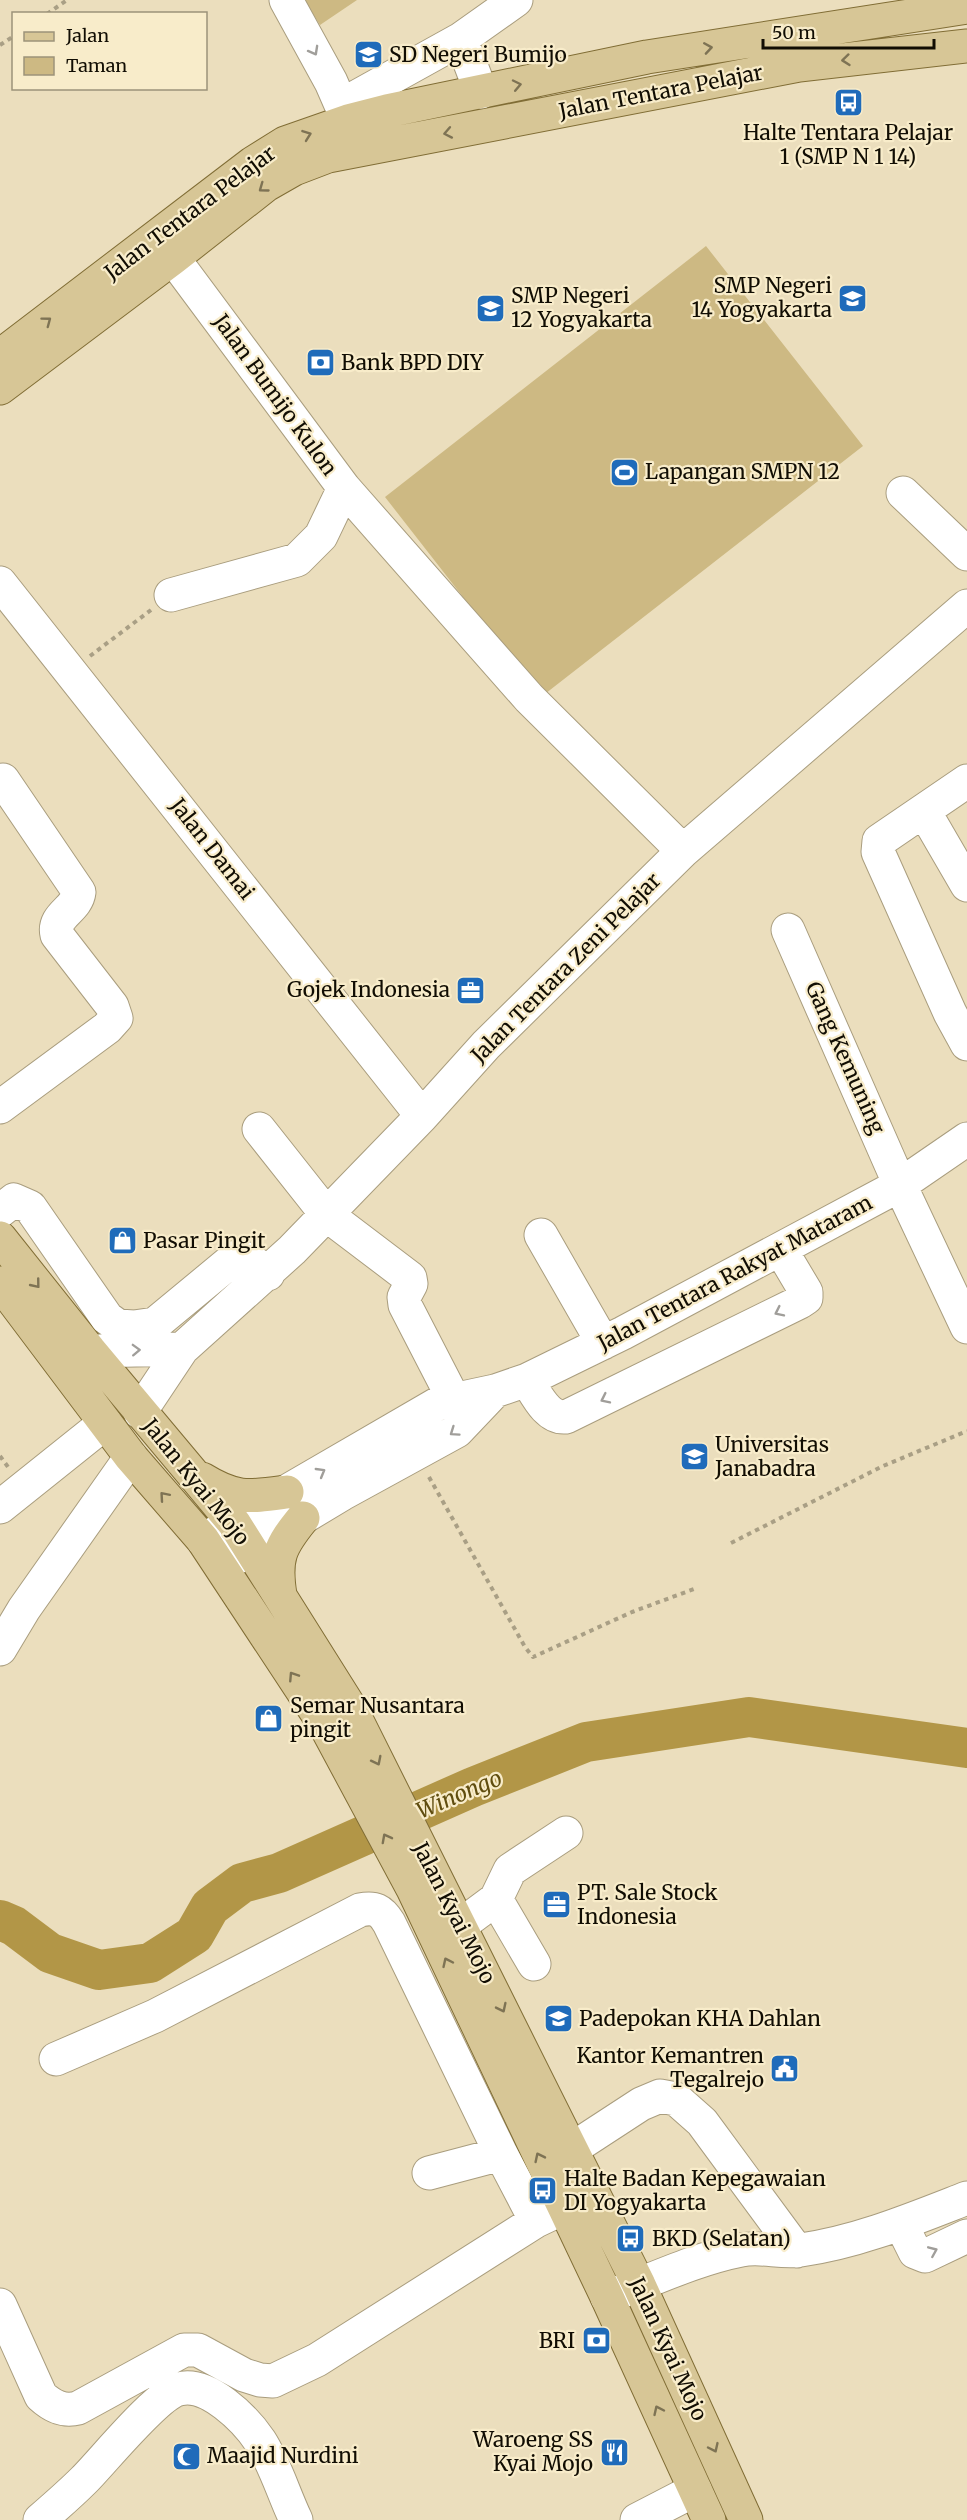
<svg xmlns="http://www.w3.org/2000/svg" width="967" height="2520" viewBox="0 0 967 2520" font-family="Merriweather,serif">
<rect width="100%" height="100%" fill="#ebdebd"/>
<path fill="#cdb983" d="M 304,0 L 357,0 L 320,25 Z
M 706,246 L 863,446 L 541,697 L 385,497 Z"/>
<g fill="none" stroke-linecap="round" stroke-linejoin="round">
<path stroke="#b29647" stroke-width="40" d="M 0,1920 L 14,1926 L 50,1953 L 99,1970 L 150,1963 L 194,1935 L 210,1907 L 242,1883 L 279,1873 L 473,1787 L 586,1742 L 749,1717 L 967,1748"/>
<defs>
<path id="minor" d="M 286,0 L 331,82 L 348,121
M 461,39 L 481,92
M 342,105 L 461,39 L 516,0
M 344,488 L 529,698 L 683,851
M 903,493 L 967,554
M 0,583 L 422,1116
M 171,595 L 297,560 L 321,536 L 344,488 L 173,258
M 967,781 L 879,841 L 878,852 L 950,1013 L 967,1044
M 924,811 L 967,885
M 788,930 L 900,1185 L 967,1327
M 0,1107 L 107,1028 L 116,1018 L 112,1006 L 57,935 C 52,915 77,910 79,892 L 3,780
M 259,1129 L 327,1215 L 410,1278 L 411,1284 L 404,1297 L 405,1305 L 454,1400
M 0,1211 L 14,1200 L 30,1207 L 107,1318 L 118,1326 L 134,1327 L 155,1324 L 236,1257 C 249,1256 258,1266 268,1274
M 541,1235 L 603,1343
M 90,1351 L 182,1349
M 527,1380 C 536,1394 547,1419 566,1417 L 800,1302 L 806,1298 L 806,1292 L 781,1250
M 140,1412 L 182,1349 L 292,1250 L 422,1116 L 486,1045 L 683,851 L 967,606
M 0,1507 L 105,1423
M 203,1540 L 439,1403 L 495,1391 L 527,1380 L 623,1333 L 900,1185 L 967,1139
M 226,1564 L 342,1494 L 457,1431 L 495,1391
M 0,1649 L 24,1609 L 131,1457
M 496,1899 L 534,1964
M 461,1925 L 496,1899 L 510,1870 L 566,1833
M 56,2059 L 155,2016 L 360,1910 C 375,1907 381,1910 389,1923 L 501,2154 L 536,2221
M 572,2149 L 641,2104 L 660,2096 L 676,2099 L 702,2122 L 797,2251
M 429,2173 L 501,2154
M 901,2224 L 915,2252 L 925,2256 L 967,2236
M 607,2297 C 650,2281 695,2259 741,2250 C 761,2246 781,2253 801,2250 C 858,2242 913,2219 967,2198
M 0,2305 L 41,2396 C 52,2406 63,2412 78,2408 L 184,2350 L 198,2350 L 244,2375 L 260,2380 L 273,2381 L 317,2360 L 536,2221 L 557,2211
M 40,2520 C 55,2507 70,2494 84,2480 C 104,2460 156,2395 179,2389 C 208,2381 246,2420 260,2441 C 275,2464 284,2495 296,2520
M 637,2520 L 695,2490"/>
<path id="major" d="M 0,356 L 253,163 L 285,143 L 348,121 L 387,111 L 647,57 L 967,7
M 0,388 L 173,258 L 266,185 L 294,169 L 328,156 L 799,65 L 967,46
M 0,1238 L 90,1351 L 234,1523 L 351,1709 L 639,2285 L 746,2520
M 0,1283 L 131,1457 L 203,1540 L 325,1725 L 413,1889 L 607,2297 L 709,2520
M 202,1479 C 236,1500 249,1497 287,1492
M 280,1595 C 274,1558 280,1546 303,1518"/>
</defs>
<use href="#minor" stroke="#a99d7e" stroke-width="35"/>
<use href="#major" stroke="#806d35" stroke-width="35"/>
<path stroke="#a99f85" stroke-width="4" stroke-dasharray="4.5 4.5" stroke-linecap="butt" d="M 47,14 L 67,0
M 0,45 L 14,36
M 90,656 L 151,610
M 0,1456 L 8,1467
M 429,1477 L 525,1647 L 533,1657 L 632,1612 L 694,1589
M 731,1543 L 883,1466 L 967,1431"/>
<use href="#minor" stroke="#fff" stroke-width="33"/>
<use href="#major" stroke="#d7c696" stroke-width="33"/>
</g>
<defs><path id="oneway-chevron" d="M-2-3.5L2.5 0L-2 3.5" fill="none" stroke-width="1.6" stroke-linecap="round" stroke-linejoin="round" transform="scale(1.5)"/></defs>
<g stroke="#7e7354">
<use href="#oneway-chevron" transform="translate(708 48) rotate(-9)"/>
<use href="#oneway-chevron" transform="translate(846 60) rotate(174)"/>
<use href="#oneway-chevron" transform="translate(517 85) rotate(-12)"/>
<use href="#oneway-chevron" transform="translate(448 133) rotate(169)"/>
<use href="#oneway-chevron" transform="translate(307 135) rotate(-20)"/>
<use href="#oneway-chevron" transform="translate(263 188) rotate(144)"/>
<use href="#oneway-chevron" transform="translate(47 321) rotate(-37)"/>
<use href="#oneway-chevron" transform="translate(36 1284) rotate(51)"/>
<use href="#oneway-chevron" transform="translate(164 1496) rotate(-131)"/>
<use href="#oneway-chevron" transform="translate(293 1676) rotate(-123)"/>
<use href="#oneway-chevron" transform="translate(377 1761) rotate(63)"/>
<use href="#oneway-chevron" transform="translate(386 1838) rotate(-118)"/>
<use href="#oneway-chevron" transform="translate(447 1962) rotate(-115)"/>
<use href="#oneway-chevron" transform="translate(502 2008) rotate(64)"/>
<use href="#oneway-chevron" transform="translate(539 2157) rotate(-116)"/>
<use href="#oneway-chevron" transform="translate(658 2410) rotate(-115)"/>
<use href="#oneway-chevron" transform="translate(714 2448) rotate(65)"/>
</g>
<g stroke="#a09e9a">
<use href="#oneway-chevron" transform="translate(314 51) rotate(61)"/>
<use href="#oneway-chevron" transform="translate(779 1312) rotate(154)"/>
<use href="#oneway-chevron" transform="translate(136 1350) rotate(-2)"/>
<use href="#oneway-chevron" transform="translate(605 1399) rotate(154)"/>
<use href="#oneway-chevron" transform="translate(454 1432) rotate(145)"/>
<use href="#oneway-chevron" transform="translate(321 1472) rotate(-30)"/>
<use href="#oneway-chevron" transform="translate(933 2251) rotate(-23)"/>
</g>
<defs>
<symbol id="school-square" viewBox="-11 -11 22 22"><rect x="-9" y="-9" width="18" height="18" rx="4" fill="#1f6bba" stroke="#f8ecca"/><path d="M0-5L7-2L0 1L-7-2ZM-4 1L0 2.5L4 1V4Q0 6-4 4Z" fill="#fff"/></symbol>
<symbol id="bus-square" viewBox="-11 -11 22 22"><rect x="-9" y="-9" width="18" height="18" rx="4" fill="#1f6bba" stroke="#f8ecca"/><path d="M-5-6H5V4H4V6H2V4H-2V6H-4V4H-5ZM-3.5-4V0h7V-4ZM-3.5 1.2v1.5H-2V1.2ZM2 1.2v1.5H3.5V1.2Z" fill="#fff"/></symbol>
<symbol id="bank-square" viewBox="-11 -11 22 22"><rect x="-9" y="-9" width="18" height="18" rx="4" fill="#1f6bba" stroke="#f8ecca"/><path d="M-6-4H6V4H-6ZM0-2.3a2.3 2.3 0 1 0 0 4.6a2.3 2.3 0 1 0 0-4.6Z" fill="#fff"/></symbol>
<symbol id="stadium-square" viewBox="-11 -11 22 22"><rect x="-9" y="-9" width="18" height="18" rx="4" fill="#1f6bba" stroke="#f8ecca"/><path d="M0-5a6.5 5 0 1 0 0 10a6.5 5 0 1 0 0-10ZM-3.5-1.8h7v3.6h-7Z" fill="#fff"/></symbol>
<symbol id="office-square" viewBox="-11 -11 22 22"><rect x="-9" y="-9" width="18" height="18" rx="4" fill="#1f6bba" stroke="#f8ecca"/><path d="M-6-3h4V-5.5h4V-3h4V5H-6ZM-1-4.5V-3h2v-1.5ZM-6 0V1H6V0Z" fill="#fff"/></symbol>
<symbol id="shop-square" viewBox="-11 -11 22 22"><rect x="-9" y="-9" width="18" height="18" rx="4" fill="#1f6bba" stroke="#f8ecca"/><path d="M-5-2.5h2.3a2.7 3.5 0 0 1 5.4 0H5L5.5 6h-11ZM-1.5-2.5h3a1.5 2.3 0 0 0-3 0Z" fill="#fff"/></symbol>
<symbol id="university-square" viewBox="-11 -11 22 22"><rect x="-9" y="-9" width="18" height="18" rx="4" fill="#1f6bba" stroke="#f8ecca"/><path d="M0-5L7-2L0 1L-7-2ZM-4 1L0 2.5L4 1V4Q0 6-4 4Z" fill="#fff"/></symbol>
<symbol id="civic-square" viewBox="-11 -11 22 22"><rect x="-9" y="-9" width="18" height="18" rx="4" fill="#1f6bba" stroke="#f8ecca"/><path d="M-.6-6.5H3V-4.5H.6V-3L4-1V1h2V6H-6V1h2V-1L-.6-3ZM-1.2 2.5V6h2.4V2.5Z" fill="#fff"/></symbol>
<symbol id="restaurant-square" viewBox="-11 -11 22 22"><rect x="-9" y="-9" width="18" height="18" rx="4" fill="#1f6bba" stroke="#f8ecca"/><path d="M-5-6h1v4h1v-4h1v4h1v-4h1v5L-1.5 .5V6h-2V.5L-5-1ZM5-6V6H3V1.5H1.5Q1.5-4 5-6Z" fill="#fff"/></symbol>
<symbol id="mosque-square" viewBox="-11 -11 22 22"><rect x="-9" y="-9" width="18" height="18" rx="4" fill="#1f6bba" stroke="#f8ecca"/><path d="M3.5-4.9A6 6 0 1 0 3.5 4.9A5 5 0 1 1 3.5-4.9Z" fill="#fff"/></symbol>
</defs>
<g fill-rule="evenodd">
<use href="#school-square" x="352" y="38" width="33" height="33"/>
<use href="#bus-square" x="832" y="86" width="33" height="33"/>
<use href="#school-square" x="836" y="282" width="33" height="33"/>
<use href="#school-square" x="474" y="292" width="33" height="33"/>
<use href="#bank-square" x="304" y="346" width="33" height="33"/>
<use href="#stadium-square" x="608" y="456" width="33" height="33"/>
<use href="#office-square" x="454" y="974" width="33" height="33"/>
<use href="#shop-square" x="106" y="1224" width="33" height="33"/>
<use href="#university-square" x="678" y="1440" width="33" height="33"/>
<use href="#shop-square" x="252" y="1702" width="33" height="33"/>
<use href="#office-square" x="540" y="1888" width="33" height="33"/>
<use href="#school-square" x="542" y="2002" width="33" height="33"/>
<use href="#civic-square" x="768" y="2052" width="33" height="33"/>
<use href="#bus-square" x="526" y="2174" width="33" height="33"/>
<use href="#bus-square" x="614" y="2222" width="33" height="33"/>
<use href="#bank-square" x="580" y="2324" width="33" height="33"/>
<use href="#restaurant-square" x="598" y="2436" width="33" height="33"/>
<use href="#mosque-square" x="170" y="2440" width="33" height="33"/>
</g>
<g text-anchor="middle" stroke-width="4.5" stroke-linejoin="round" paint-order="stroke">
<g font-size="21" fill="#110d03" stroke="#f8ecca" text-anchor="start">
<text x="389" y="62">SD Negeri Bumijo</text>
<text x="848" y="140" text-anchor="middle">Halte Tentara Pelajar<tspan x="848" dy="24">1 (SMP N 1 14)</tspan></text>
<text x="832" y="293" text-anchor="end">SMP Negeri<tspan x="832" dy="24">14 Yogyakarta</tspan></text>
<text x="511" y="303">SMP Negeri<tspan x="511" dy="24">12 Yogyakarta</tspan></text>
<text x="341" y="370">Bank BPD DIY</text>
<text x="645" y="479">Lapangan SMPN 12</text>
<text x="450" y="997" text-anchor="end">Gojek Indonesia</text>
<text x="143" y="1248">Pasar Pingit</text>
<text x="715" y="1452">Universitas<tspan x="715" dy="24">Janabadra</tspan></text>
<text x="290" y="1713">Semar Nusantara<tspan x="290" dy="24">pingit</tspan></text>
<text x="577" y="1900">PT. Sale Stock<tspan x="577" dy="24">Indonesia</tspan></text>
<text x="579" y="2026">Padepokan KHA Dahlan</text>
<text x="764" y="2063" text-anchor="end">Kantor Kemantren<tspan x="764" dy="24">Tegalrejo</tspan></text>
<text x="564" y="2186">Halte Badan Kepegawaian<tspan x="564" dy="24">DI Yogyakarta</tspan></text>
<text x="652" y="2246">BKD (Selatan)</text>
<text x="575" y="2348" text-anchor="end">BRI</text>
<text x="593" y="2447" text-anchor="end">Waroeng SS<tspan x="593" dy="24">Kyai Mojo</tspan></text>
<text x="207" y="2463">Maajid Nurdini</text>
</g>
<g font-size="21" fill="#110d03" stroke="#f8ecca">
<text transform="translate(661 92) rotate(-11)" y="7">Jalan Tentara Pelajar</text>
<text transform="translate(190 213) rotate(-37)" y="7">Jalan Tentara Pelajar</text>
<text transform="translate(275 395) rotate(54)" y="7">Jalan Bumijo Kulon</text>
<text transform="translate(212 849) rotate(52)" y="7">Jalan Damai</text>
<text transform="translate(566 968) rotate(-45)" y="7">Jalan Tentara Zeni Pelajar</text>
<text transform="translate(845 1058) rotate(66)" y="7">Gang Kemuning</text>
<text transform="translate(735 1273) rotate(-28)" y="7">Jalan Tentara Rakyat Mataram</text>
<text transform="translate(196 1482) rotate(51)" y="7">Jalan Kyai Mojo</text>
<text transform="translate(454 1913) rotate(63)" y="7">Jalan Kyai Mojo</text>
<text transform="translate(668 2349) rotate(65)" y="7">Jalan Kyai Mojo</text>
</g>
<g font-size="22" font-style="italic" fill="#604d0f" stroke="#f8ecca">
<text transform="translate(459 1794) rotate(-23)" y="8">Winongo</text>
</g>
</g>
<rect x="12" y="12" width="195" height="78" fill="#f8ecca" stroke="#9c937a" stroke-width="1.5"/>
<rect x="24" y="32" width="30" height="9" fill="#d7c696" stroke="#9c937a" stroke-width="1.5"/>
<text x="66" y="42" font-size="18" fill="#110d03">Jalan</text>
<rect x="24" y="57" width="30" height="18" fill="#cdb983" stroke="#9c937a" stroke-width="1.5"/>
<text x="66" y="72" font-size="18" fill="#110d03">Taman</text>
<path d="M763 39v9h171v-9" fill="none" stroke="#110d03" stroke-width="3"/>
<text x="772" y="39" font-size="18" fill="#110d03" stroke="#f8ecca" stroke-width="4.5" paint-order="stroke">50 m</text>
</svg>
